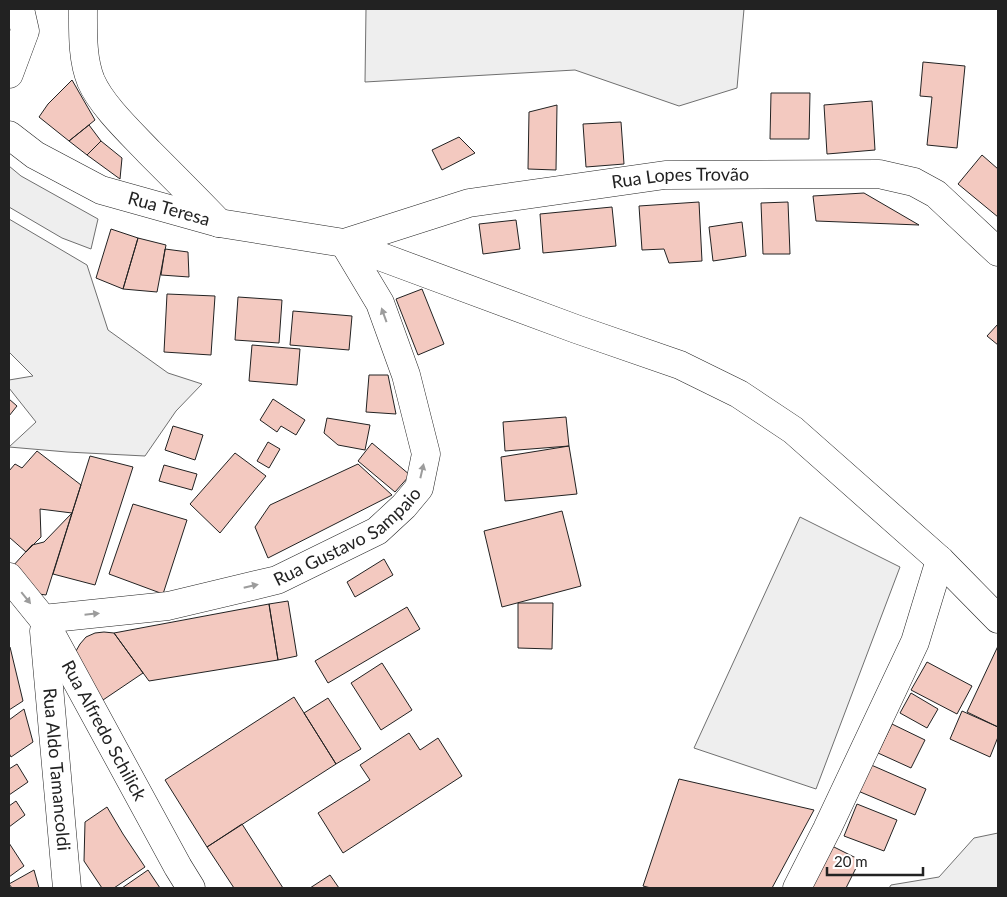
<svg xmlns="http://www.w3.org/2000/svg" width="1007" height="897" viewBox="0 0 1007 897" font-family="Lato,sans-serif">
<rect width="100%" height="100%" fill="#fff"/>
<path fill="#eee" stroke="#6f6f6f" d="M 366,9 L 744,9 L 737,88 L 679,106 L 575,70 L 365,82 Z
M 9,166 L 21,176 L 98,219 L 91,249 L 62,238 L 9,207 Z
M 9,219 L 87,265 L 108,330 L 168,373 L 202,384 L 176,411 L 145,456 L 67,452 L 9,447 L 36,422 L 9,388 L 9,380 L 33,376 L 9,352 Z
M 800,517 L 900,567 L 816,789 L 694,748 Z
M 998,833 L 998,888 L 889,888 L 891,885 L 939,877 L 974,838 Z"/>
<path fill="#f3c9c0" stroke="#222" d="M 923,62 L 965,66 L 957,148 L 927,145 L 932,97 L 920,96 Z
M 72,80 L 95,120 L 69,141 L 39,117 L 48,104 Z
M 771,93 L 810,93 L 809,139 L 770,139 Z
M 872,101 L 875,150 L 827,154 L 824,105 Z
M 557,105 L 556,170 L 528,169 L 529,112 Z
M 621,122 L 624,164 L 586,167 L 583,124 Z
M 89,125 L 101,141 L 87,155 L 69,141 Z
M 459,137 L 475,153 L 442,170 L 432,150 Z
M 101,141 L 122,158 L 120,179 L 87,155 Z
M 982,155 L 998,169 L 998,217 L 958,184 Z
M 864,193 L 919,225 L 816,221 L 813,196 Z
M 699,202 L 702,261 L 669,263 L 664,249 L 642,250 L 639,206 Z
M 788,202 L 790,254 L 763,254 L 761,203 Z
M 612,207 L 616,246 L 543,253 L 540,214 Z
M 516,220 L 520,249 L 483,254 L 479,224 Z
M 742,222 L 746,256 L 713,261 L 709,227 Z
M 111,229 L 138,238 L 123,289 L 96,278 Z
M 138,238 L 166,245 L 157,292 L 123,289 Z
M 165,249 L 188,252 L 189,277 L 161,275 Z
M 422,289 L 444,344 L 418,355 L 396,299 Z
M 167,294 L 215,296 L 211,355 L 164,352 Z
M 238,297 L 282,300 L 279,343 L 235,340 Z
M 293,311 L 352,316 L 349,350 L 290,345 Z
M 998,324 L 998,345 L 987,336 Z
M 252,345 L 300,349 L 297,385 L 249,381 Z
M 369,375 L 388,375 L 396,414 L 366,412 Z
M 9,399 L 17,406 L 9,416 Z
M 273,399 L 305,420 L 296,435 L 281,426 L 277,432 L 260,420 Z
M 566,417 L 569,446 L 505,451 L 503,422 Z
M 327,418 L 370,425 L 365,450 L 338,445 L 324,433 Z
M 173,426 L 203,435 L 195,460 L 165,450 Z
M 268,442 L 280,449 L 269,468 L 257,461 Z
M 372,443 L 410,475 L 395,492 L 358,461 Z
M 569,446 L 577,494 L 505,501 L 501,457 Z
M 37,451 L 81,485 L 72,513 L 40,509 L 41,537 L 26,552 L 9,537 L 9,471 L 15,464 L 22,468 Z
M 235,453 L 266,476 L 220,533 L 190,504 Z
M 90,456 L 133,467 L 95,585 L 53,574 Z
M 358,464 L 392,495 L 268,558 L 255,527 L 270,505 Z
M 164,465 L 197,474 L 192,490 L 159,481 Z
M 133,504 L 187,520 L 163,594 L 109,574 Z
M 562,511 L 581,586 L 502,607 L 484,531 Z
M 72,513 L 46,595 L 32,593 L 12,567 L 32,545 L 44,542 Z
M 384,559 L 393,575 L 355,597 L 347,582 Z
M 288,601 L 297,656 L 278,660 L 269,604 Z
M 518,603 L 553,603 L 552,649 L 518,648 Z
M 269,604 L 278,660 L 149,681 L 114,633 Z
M 407,607 L 420,629 L 328,683 L 315,661 Z
M 104,632 L 114,633 L 143,673 L 103,700 L 74,659 L 76,651 L 80,644 L 86,637 L 95,633 Z
M 998,646 L 998,727 L 967,712 Z
M 10,647 L 23,701 L 9,710 L 9,648 Z
M 927,662 L 972,686 L 957,714 L 911,690 Z
M 382,663 L 412,710 L 381,730 L 351,683 Z
M 911,693 L 938,709 L 927,728 L 900,713 Z
M 294,697 L 336,764 L 207,847 L 165,780 Z
M 328,698 L 361,749 L 336,764 L 304,713 Z
M 24,709 L 33,742 L 11,757 L 9,753 L 9,720 Z
M 962,711 L 998,727 L 998,737 L 990,757 L 950,739 Z
M 892,724 L 925,740 L 911,768 L 878,753 Z
M 409,733 L 420,750 L 438,738 L 462,776 L 343,853 L 318,813 L 370,780 L 360,765 Z
M 17,764 L 28,782 L 9,795 L 9,769 Z
M 869,764 L 926,789 L 915,815 L 858,791 Z
M 679,779 L 814,810 L 772,888 L 651,888 L 643,886 Z
M 16,801 L 25,815 L 9,827 L 9,806 Z
M 857,804 L 897,820 L 884,851 L 844,836 Z
M 107,807 L 123,834 L 145,867 L 114,888 L 102,888 L 84,861 L 85,822 Z
M 242,824 L 283,888 L 234,888 L 207,847 Z
M 9,843 L 24,866 L 9,877 Z
M 832,846 L 860,860 L 846,888 L 810,888 Z
M 34,870 L 39,888 L 12,888 L 9,884 Z
M 148,870 L 160,888 L 122,888 Z
M 330,875 L 339,888 L 310,888 Z"/>
<g fill="none" stroke-linecap="round" stroke-linejoin="round">
<defs>
<g id="minor">
<path d="M 83,9 C 83,32 82,59 91,81 C 102,106 130,132 149,152 C 173,176 196,199 219,223"/>
<path d="M 9,74 L 25,31 L 20,9"/>
<path d="M 344,243 L 576,329 L 680,365 L 739,394 L 793,430 L 940,560 L 998,619"/>
<path id="s1" d="M 9,577 L 43,619 L 178,867 L 191,888"/>
<path id="s2" d="M 43,619 L 168,606 L 277,580 L 377,531 L 404,506 L 419,488 L 426,454 L 406,375 L 380,303 L 344,243"/>
<path id="s3" d="M 44,631 L 67,888"/>
<path d="M 797,888 L 827,829 L 915,642 L 940,560"/>
</g>
<g id="major">
<path id="s4" d="M 9,135 L 35,155 L 101,190 L 219,223 L 344,243 L 469,203 L 665,175 L 879,174 L 914,182 L 936,194 L 998,252"/>
</g>
</defs>
<use href="#minor" stroke="#222" stroke-width="29"/>
<use href="#major" stroke="#222" stroke-width="29"/>
<use href="#minor" stroke="#fff" stroke-width="28"/>
<use href="#major" stroke="#fff" stroke-width="28"/>
</g>
<defs><path id="oneway-solid" d="M-6-.8H1V-3.2L6.5 0L1 3.2V.8H-6Z" transform="scale(1.25)"/></defs>
<g fill="#9c9c9c">
<use href="#oneway-solid" transform="translate(384 315) rotate(-110)"/>
<use href="#oneway-solid" transform="translate(422 471) rotate(-77)"/>
<use href="#oneway-solid" transform="translate(251 586) rotate(-13)"/>
<use href="#oneway-solid" transform="translate(26 598) rotate(51)"/>
<use href="#oneway-solid" transform="translate(92 614) rotate(-6)"/>
</g>
<g text-anchor="middle" stroke-width="4" stroke-linejoin="round" paint-order="stroke">
<g font-size="18" fill="#222" stroke="#fff">
<text dy="6" stroke="none"><textPath href="#s4" startOffset="701">Rua Lopes Trovão</textPath></text>
<text dy="6" stroke="none"><textPath href="#s4" startOffset="178">Rua Teresa</textPath></text>
<text dy="6" stroke="none"><textPath href="#s2" startOffset="321">Rua Gustavo Sampaio</textPath></text>
<text dy="6" stroke="none"><textPath href="#s1" startOffset="181">Rua Alfredo Schilick</textPath></text>
<text dy="6" stroke="none"><textPath href="#s3" startOffset="139">Rua Aldo Tamancoldi</textPath></text>
</g>
</g>
<rect width="1007" height="897" fill="none" stroke="#222222" stroke-width="20"/>
<path d="M827 867v8h96v-8" fill="none" stroke="#222222" stroke-width="2.5"/>
<text x="834" y="867" font-size="15" fill="#222222" stroke="#ffffff" stroke-width="4" paint-order="stroke">20 m</text>
</svg>
